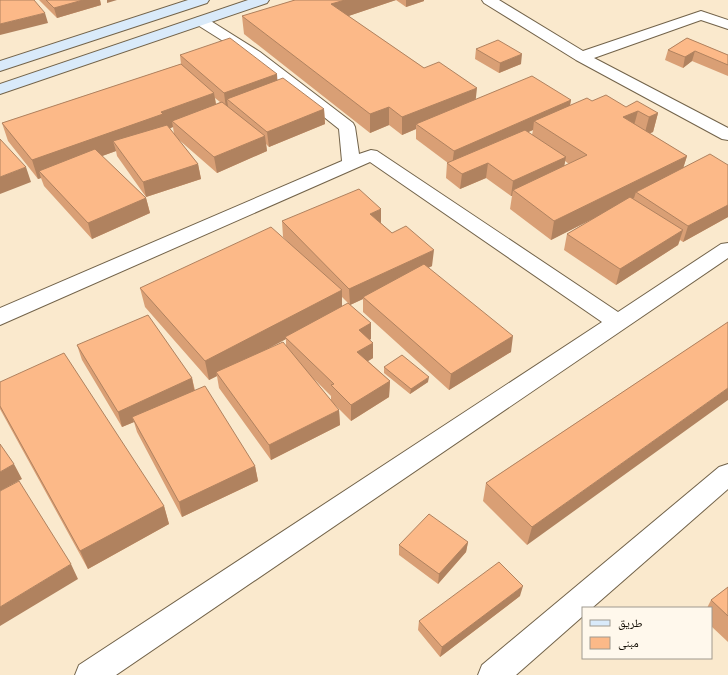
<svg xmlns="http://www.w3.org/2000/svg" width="728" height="675" viewBox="0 0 728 675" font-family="Signika,'Noto Naskh Arabic',sans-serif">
<rect width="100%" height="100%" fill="#fae9cd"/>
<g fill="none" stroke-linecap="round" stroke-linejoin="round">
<defs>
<path id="street" d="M 482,0 L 499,0 L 583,51 L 701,11 L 728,20 L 728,29 L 701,20 L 594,58 L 728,128 L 728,140 L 722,139 L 576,60 L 484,3 Z
M 201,17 L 206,18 L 260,52 L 353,123 L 355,127 L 359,154 L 371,150 L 377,151 L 618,312 L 721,244 L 728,243 L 728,258 L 116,675 L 75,675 L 79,665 L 602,322 L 370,162 L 0,325 L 0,308 L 342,161 L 339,129 L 250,58 L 196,24 L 194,21 L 196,18 Z
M 728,464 L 728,489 L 592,608 L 583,608 L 583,616 L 516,675 L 478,675 L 482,665 L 719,467 Z"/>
<path id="secondary" d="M 188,0 L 209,0 L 207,3 L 0,71 L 0,61 Z
M 248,0 L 269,0 L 267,3 L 0,94 L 0,84 Z"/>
</defs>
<use href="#street" stroke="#72634a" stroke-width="2"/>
<use href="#secondary" stroke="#72634a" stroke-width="2"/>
<use href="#street" fill="#fff" fill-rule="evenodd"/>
<use href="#secondary" fill="#d9eafa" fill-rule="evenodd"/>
</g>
<path fill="#d99f75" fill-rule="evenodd" d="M 39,0 L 100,0 L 101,5 L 57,18 Z
M 295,0 L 424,0 L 424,1 L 406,7 L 396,0 L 348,16 L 424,68 L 476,100 L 571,100 L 570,105 L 592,101 L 658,113 L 653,132 L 649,133 L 687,156 L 683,168 L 728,165 L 728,217 L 683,242 L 680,240 L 678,245 L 616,285 L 564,250 L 567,234 L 596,217 L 551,240 L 510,209 L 512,196 L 511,196 L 486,178 L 460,189 L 446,178 L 447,163 L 448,163 L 416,139 L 416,129 L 402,135 L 389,125 L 370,133 L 244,34 L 242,16 ZM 533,130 L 532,135 L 528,132 ZM 565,161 L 569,164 L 564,166 Z
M 687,38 L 728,55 L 728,76 L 692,61 L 683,68 L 665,60 L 668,50 Z
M 476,49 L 521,64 L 499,73 L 475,59 Z
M 180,55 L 277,74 L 277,81 L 324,109 L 325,124 L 269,147 L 266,144 L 267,151 L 217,173 L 178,139 L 198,164 L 201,179 L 146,197 L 117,156 L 116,151 L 102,156 L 146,198 L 150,213 L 92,239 L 44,186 L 41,178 L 38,179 L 8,141 L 2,123 L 181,64 ZM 215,98 L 220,102 L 216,104 ZM 173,127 L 174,134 L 170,128 Z
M 282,221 L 381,223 L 392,233 L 432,266 L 428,268 L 511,352 L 449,390 L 363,312 L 363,299 L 350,305 L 342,297 L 342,306 L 371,323 L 371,339 L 369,340 L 373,358 L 368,361 L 390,381 L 389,397 L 351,421 L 333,403 L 339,410 L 340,425 L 271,460 L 219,388 L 217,376 L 209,380 L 145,307 L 140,288 L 292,246 L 283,237 ZM 286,339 L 286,346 L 267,349 ZM 314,379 L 331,396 L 331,401 Z
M 728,322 L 527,545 L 483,501 L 486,483 Z
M 77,345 L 192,378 L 195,390 L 255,466 L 258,481 L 182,517 L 137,432 L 134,422 L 122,427 L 82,360 Z
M 384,367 L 428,382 L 410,394 L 384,373 Z
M 0,382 L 164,506 L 169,524 L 88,569 L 0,409 Z
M 468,542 L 466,552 L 438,584 L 399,555 L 399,545 Z
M 728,587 L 728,642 L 711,626 L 711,608 L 707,608 L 711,600 Z
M 520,596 L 440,657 L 418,630 L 419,621 Z"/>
<path fill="#b0825f" d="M 83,0 L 100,0 L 101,5 L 57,18 L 54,8 Z
M 107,0 L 117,0 L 107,3 Z
M 345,0 L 396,0 L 331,22 L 331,4 Z
M 406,0 L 424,0 L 424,1 L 406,7 Z
M 45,13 L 48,23 L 0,35 L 0,24 Z
M 695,51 L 692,61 L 683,68 L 685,57 Z
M 522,54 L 521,64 L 499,73 L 500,63 Z
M 277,74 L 278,89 L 227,99 L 228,107 L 226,108 L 224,93 Z
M 477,88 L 475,106 L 416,124 L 416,129 L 402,135 L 402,117 Z
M 214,93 L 217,111 L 172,121 L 173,127 L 166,130 L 113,141 L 116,151 L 44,177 L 39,171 L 41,178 L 38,179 L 32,160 L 161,112 Z
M 571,100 L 568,115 L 534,121 L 533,130 L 452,166 L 454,151 Z
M 389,107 L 389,125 L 370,133 L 370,114 Z
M 324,109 L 325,124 L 269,147 L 267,132 Z
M 638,111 L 633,129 L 623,117 Z
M 658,113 L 653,132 L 644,136 L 649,117 Z
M 265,136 L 267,151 L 217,173 L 214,157 Z
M 687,156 L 681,175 L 636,192 L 634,198 L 551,240 L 554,221 Z
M 566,157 L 563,172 L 513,190 L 512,196 L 511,196 L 513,181 Z
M 488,163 L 486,178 L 460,189 L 462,174 Z
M 198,164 L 201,179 L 146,197 L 143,182 Z
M 26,167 L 31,182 L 0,194 L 0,177 Z
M 146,198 L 150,213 L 92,239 L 88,223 Z
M 728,205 L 728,217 L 683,242 L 688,226 Z
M 381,209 L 381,224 L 370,214 Z
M 683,230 L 678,245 L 616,285 L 620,269 Z
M 434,250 L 432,266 L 364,298 L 363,297 L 363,299 L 350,305 L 349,289 Z
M 342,290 L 342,309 L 285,337 L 286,339 L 218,375 L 216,372 L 217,376 L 209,380 L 205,361 Z
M 371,323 L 371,339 L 359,346 L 359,330 Z
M 513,336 L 511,352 L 449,390 L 451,374 Z
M 373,343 L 373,358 L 357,368 L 357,352 Z
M 429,377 L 428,382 L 410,394 L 411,389 Z
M 192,378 L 195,394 L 132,417 L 134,422 L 122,427 L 118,412 Z
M 390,381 L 389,397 L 351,421 L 351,405 Z
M 728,388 L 728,400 L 527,545 L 532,527 Z
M 339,410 L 340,425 L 271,460 L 269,445 Z
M 14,464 L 22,479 L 0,491 L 0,472 Z
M 255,466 L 258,481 L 182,517 L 179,502 Z
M 164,506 L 169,524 L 88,569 L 80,551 Z
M 468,542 L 466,552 L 438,584 L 439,574 Z
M 71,564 L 78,579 L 0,626 L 0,607 Z
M 523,586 L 520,596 L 440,657 L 442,647 Z"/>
<path fill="#fcb988" stroke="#b0825f" d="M 0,0 L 34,0 L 45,13 L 0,24 Z
M 46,0 L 83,0 L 54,8 Z
M 295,0 L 345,0 L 331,4 L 424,68 L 439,62 L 477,88 L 402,117 L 389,107 L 370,114 L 242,16 Z
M 230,38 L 277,74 L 224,93 L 180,55 Z
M 687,38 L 728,55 L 728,65 L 695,51 L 685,57 L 668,50 Z
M 498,40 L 522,54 L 500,63 L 476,49 Z
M 181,64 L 214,93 L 161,112 L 163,114 L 32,160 L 2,123 Z
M 532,76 L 571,100 L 454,151 L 416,124 Z
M 283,78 L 324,109 L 267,132 L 227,99 Z
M 606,95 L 626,107 L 637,101 L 658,113 L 649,117 L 638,111 L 623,117 L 687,156 L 554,221 L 513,190 L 587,155 L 534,121 L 587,98 L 592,101 Z
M 222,102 L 265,136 L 214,157 L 172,121 Z
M 167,125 L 198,164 L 143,182 L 113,141 Z
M 525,130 L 566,157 L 513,181 L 488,163 L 462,174 L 447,163 Z
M 0,139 L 26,167 L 0,177 Z
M 95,149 L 146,198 L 88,223 L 39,171 Z
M 710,154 L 728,165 L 728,205 L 688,226 L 636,192 Z
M 359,189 L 381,209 L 370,214 L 392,233 L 406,226 L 434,250 L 349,289 L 282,221 Z
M 630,197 L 683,230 L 620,269 L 567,234 Z
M 271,227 L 342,290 L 205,361 L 140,288 Z
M 424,264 L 513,336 L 451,374 L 363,297 Z
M 348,303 L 371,323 L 359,330 L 373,343 L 357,352 L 390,381 L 351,405 L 331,385 L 334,384 L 285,337 Z
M 148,315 L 192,378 L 118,412 L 77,345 Z
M 728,322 L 728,388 L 532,527 L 486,483 Z
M 283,342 L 339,410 L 269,445 L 216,372 Z
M 64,353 L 164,506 L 80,551 L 0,406 L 0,382 Z
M 402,355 L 429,377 L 411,389 L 384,367 Z
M 205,386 L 255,466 L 179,502 L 132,417 Z
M 0,444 L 14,464 L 0,472 Z
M 19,481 L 71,564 L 0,607 L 0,491 Z
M 429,514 L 468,542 L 439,574 L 399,545 Z
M 499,562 L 523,586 L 442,647 L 419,621 Z
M 728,587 L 728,616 L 711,600 Z"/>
<rect x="582" y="607" width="130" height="52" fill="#fff8ec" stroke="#a09a8f"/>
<rect x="590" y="620" width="20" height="6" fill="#d9eafa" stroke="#a09a8f"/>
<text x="618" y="627" font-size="12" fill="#120d04">طريق</text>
<rect x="590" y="637" width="20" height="12" fill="#fcb988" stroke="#a09a8f"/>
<text x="618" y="647" font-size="12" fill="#120d04">مبنى</text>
</svg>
